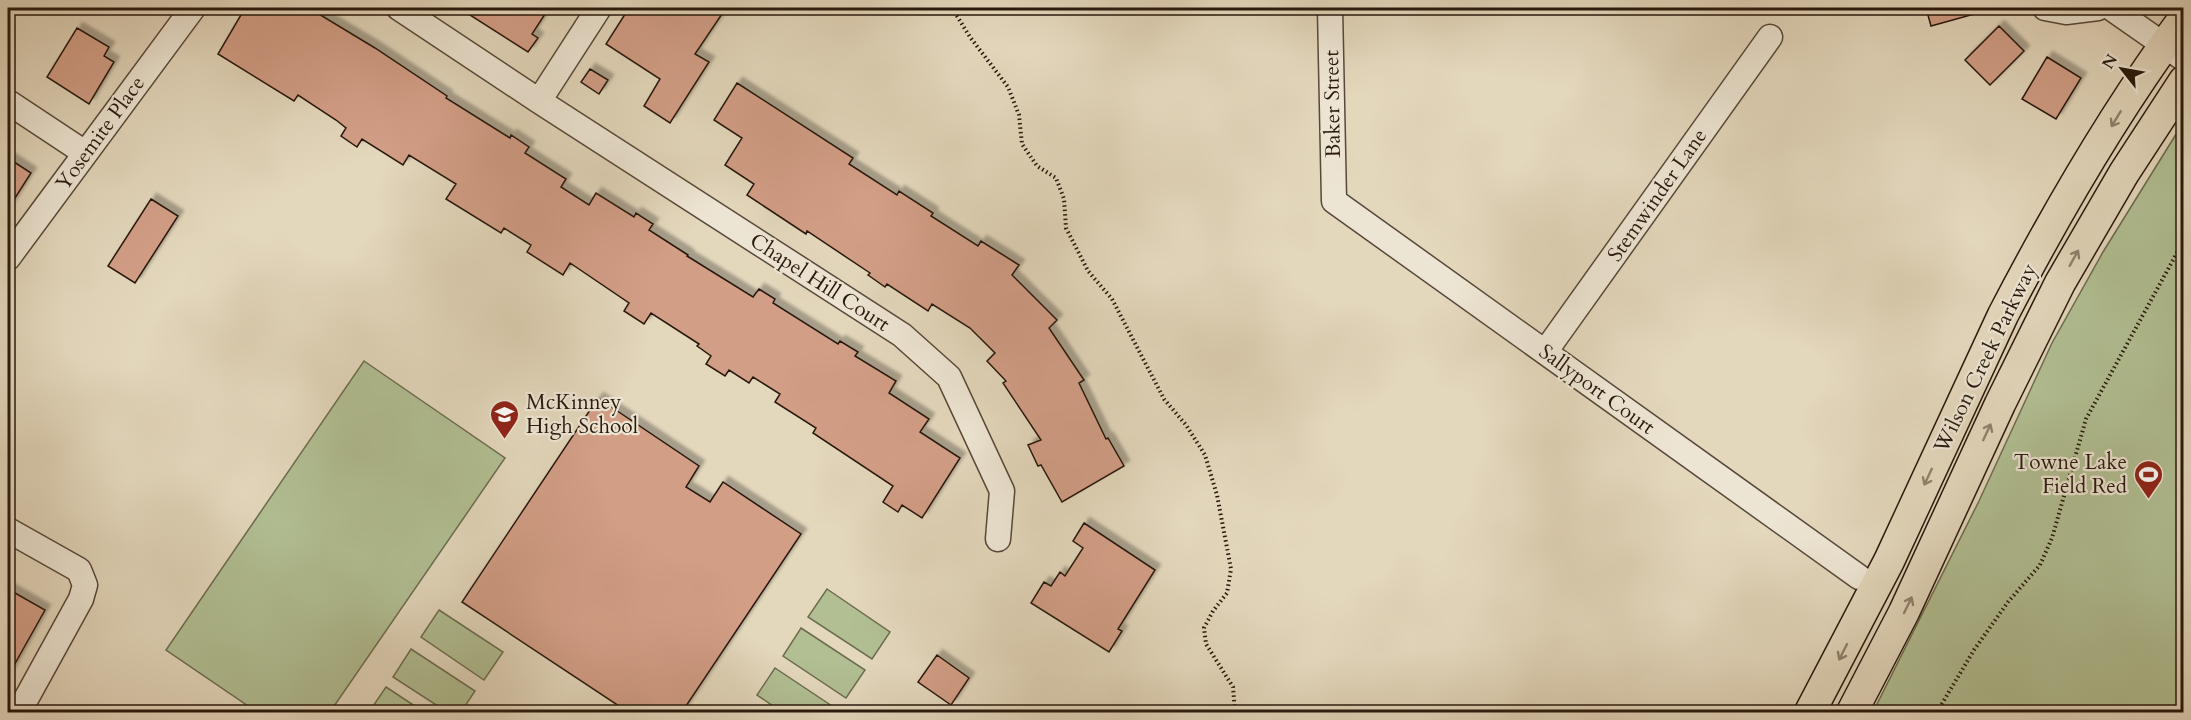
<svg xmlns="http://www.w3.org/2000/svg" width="2191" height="720" viewBox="0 0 2191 720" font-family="Cardo,serif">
<defs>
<filter id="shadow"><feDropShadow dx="5.5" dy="-5.5" stdDeviation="1.5" flood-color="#0004"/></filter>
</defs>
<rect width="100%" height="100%" fill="#e3d7bc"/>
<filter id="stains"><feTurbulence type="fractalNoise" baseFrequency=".00333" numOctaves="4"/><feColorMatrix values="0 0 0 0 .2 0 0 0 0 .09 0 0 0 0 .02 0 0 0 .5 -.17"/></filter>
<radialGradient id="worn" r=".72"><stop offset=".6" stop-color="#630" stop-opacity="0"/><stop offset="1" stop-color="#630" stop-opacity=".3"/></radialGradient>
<path fill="#b1bf93" stroke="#6c6c50" stroke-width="1.5" d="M 2183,123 L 2183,712 L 1873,712 L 1979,501 L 2052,343 L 2103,252 Z
M 364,361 L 505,458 L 330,712 L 257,712 L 166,650 Z
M 827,589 L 890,632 L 872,659 L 808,617 Z
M 439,610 L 503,652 L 484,680 L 421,637 Z
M 801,628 L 865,670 L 846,698 L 783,656 Z
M 411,649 L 475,691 L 461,712 L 447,712 L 393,677 Z
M 775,668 L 838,710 L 837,712 L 782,712 L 757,695 Z
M 386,687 L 424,712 L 369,712 Z"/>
<path fill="#d29e86" stroke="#28190d" stroke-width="1.5" filter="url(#shadow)" d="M 245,8 L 292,8 L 303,14 L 307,8 L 309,8 L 375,48 L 447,96 L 446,98 L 510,138 L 511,135 L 529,147 L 525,153 L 566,179 L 561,187 L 589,205 L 596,193 L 634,217 L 636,213 L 653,224 L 649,230 L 688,255 L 687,256 L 753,297 L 759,289 L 775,299 L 773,303 L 838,344 L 840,341 L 858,352 L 855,356 L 896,381 L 889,393 L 929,419 L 920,432 L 960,458 L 922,518 L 902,505 L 898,512 L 883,502 L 893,486 L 813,433 L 816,428 L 775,402 L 780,394 L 753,377 L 749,383 L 729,370 L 725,376 L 706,364 L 711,356 L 697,346 L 699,344 L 651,313 L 644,324 L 624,311 L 629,303 L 570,263 L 563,275 L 527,252 L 531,245 L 504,228 L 501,233 L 446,199 L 456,184 L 409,155 L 403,165 L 362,139 L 357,147 L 341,136 L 346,128 L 336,120 L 298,95 L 294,101 L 218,54 Z
M 459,8 L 549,8 L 532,34 L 538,38 L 528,52 Z
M 629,8 L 726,8 L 695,54 L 709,62 L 670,123 L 644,106 L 660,79 L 606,44 Z
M 1926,8 L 1977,8 L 1978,13 L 1931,26 Z
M 1999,26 L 2024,51 L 1990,85 L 1965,60 Z
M 77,28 L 109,47 L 104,56 L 114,62 L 89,104 L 47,77 Z
M 2047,57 L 2081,78 L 2056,119 L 2022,99 Z
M 590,69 L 608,80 L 599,94 L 581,82 Z
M 737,83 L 853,158 L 849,164 L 897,195 L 899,191 L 933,213 L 931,216 L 978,246 L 981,241 L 1019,265 L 1012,275 L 1057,320 L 1049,328 L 1084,380 L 1079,383 L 1106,439 L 1108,438 L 1124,466 L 1062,502 L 1041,465 L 1038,466 L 1028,445 L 1041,440 L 1003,383 L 1006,381 L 987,361 L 995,353 L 970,328 L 932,304 L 928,311 L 887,284 L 885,287 L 868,275 L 870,273 L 807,231 L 806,234 L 747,195 L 754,184 L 725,165 L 742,138 L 714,120 Z
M 8,158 L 31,173 L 8,209 Z
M 151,199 L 178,216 L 135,283 L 108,266 Z
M 598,398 L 699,466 L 686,487 L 710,502 L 723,482 L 801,534 L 682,712 L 628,712 L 462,602 Z
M 1084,523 L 1155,570 L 1118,629 L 1122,631 L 1109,652 L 1031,603 L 1044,582 L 1051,586 L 1060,572 L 1065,576 L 1083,548 L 1073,541 Z
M 8,589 L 45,610 L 8,676 Z
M 937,655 L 969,678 L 951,705 L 918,682 Z"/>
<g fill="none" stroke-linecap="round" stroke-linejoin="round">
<defs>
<path id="minor" d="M 399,8 L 539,101 L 902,335 L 949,377 L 1002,491 L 998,539
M 1330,8 L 1334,201 L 1859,577
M 2045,8 L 2066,12 L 2098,8
M 2111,8 L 2184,59
M 539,101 L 599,8
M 8,102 L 85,153
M 8,258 L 193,8
M 1545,352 L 1770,37
M 8,530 L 79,570 L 85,585 L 81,599 L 21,708 L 16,712"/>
<path id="major" d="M 1810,712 L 1889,561 L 2003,315 C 2056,213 2115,111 2184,18
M 1852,712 L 1904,612 L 2000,404 L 2060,283 L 2124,173 L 2184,81"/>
</defs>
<use href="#minor" stroke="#574839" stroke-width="27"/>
<use href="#major" stroke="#28190d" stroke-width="33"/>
<path stroke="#28190d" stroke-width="4" stroke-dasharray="1.5 3" stroke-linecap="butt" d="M 952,8 L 970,37 L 1008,87 L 1019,115 L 1022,144 L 1037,166 L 1056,178 L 1064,199 L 1066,228 L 1088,271 L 1112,299 L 1164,399 L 1186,425 L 1205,455 L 1217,495 L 1231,569 L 1227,593 L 1213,611 L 1204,628 L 1206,644 L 1233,687 L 1235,712
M 1937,712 L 1974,650 L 2008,602 L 2040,565 L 2052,538 L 2086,419 L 2184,240"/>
<use href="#minor" stroke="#ede5d3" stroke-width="24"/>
<use href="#major" stroke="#e3d7bc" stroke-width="30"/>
</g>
<defs><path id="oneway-shaft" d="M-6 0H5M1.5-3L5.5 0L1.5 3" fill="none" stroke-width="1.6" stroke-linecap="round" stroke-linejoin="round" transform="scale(1.5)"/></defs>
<g stroke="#8f826d">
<use href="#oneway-shaft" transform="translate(2116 119) rotate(121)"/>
<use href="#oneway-shaft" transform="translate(2074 258) rotate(-61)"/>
<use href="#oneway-shaft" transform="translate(1987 432) rotate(-65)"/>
<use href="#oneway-shaft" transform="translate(1928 477) rotate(115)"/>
<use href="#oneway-shaft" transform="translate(1908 605) rotate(-64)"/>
<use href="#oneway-shaft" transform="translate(1843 652) rotate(117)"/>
</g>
<defs>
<symbol id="school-pin" viewBox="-11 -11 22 30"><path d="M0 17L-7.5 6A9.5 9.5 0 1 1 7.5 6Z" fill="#8f2418" stroke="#ede5d3"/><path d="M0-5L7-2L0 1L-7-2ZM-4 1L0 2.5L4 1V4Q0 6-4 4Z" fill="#fff"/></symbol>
<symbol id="stadium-pin" viewBox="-11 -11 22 30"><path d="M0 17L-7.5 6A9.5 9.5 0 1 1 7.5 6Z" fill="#8f2418" stroke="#ede5d3"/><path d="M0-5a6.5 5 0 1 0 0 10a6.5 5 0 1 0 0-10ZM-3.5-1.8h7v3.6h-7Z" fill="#fff"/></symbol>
</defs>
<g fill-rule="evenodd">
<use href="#school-pin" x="488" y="398" width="33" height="45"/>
<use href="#stadium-pin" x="2132" y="458" width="33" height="45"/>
</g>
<g text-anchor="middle" stroke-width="4.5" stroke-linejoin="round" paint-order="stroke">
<g font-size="21" fill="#28190d" stroke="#ede5d3">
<text transform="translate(1332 104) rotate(-91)" y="7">Baker Street</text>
<text transform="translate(100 133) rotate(-54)" y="7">Yosemite Place</text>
<text transform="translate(1657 195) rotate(-55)" y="7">Stemwinder Lane</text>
<text transform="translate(820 282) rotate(33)" y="7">Chapel Hill Court</text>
<text transform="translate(1985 358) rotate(-64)" y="7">Wilson Creek Parkway</text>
<text transform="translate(1597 389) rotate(36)" y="7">Sallyport Court</text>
</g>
<g font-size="21" fill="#28190d" stroke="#ede5d3" text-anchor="start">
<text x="526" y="409">McKinney<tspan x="526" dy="24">High School</tspan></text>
<text x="2127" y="469" text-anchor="end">Towne Lake<tspan x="2127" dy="24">Field Red</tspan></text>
</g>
</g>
<rect width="2191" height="720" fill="none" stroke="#e3d7bc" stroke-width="30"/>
<rect x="9" y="9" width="2173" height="702" fill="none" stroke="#28190d" stroke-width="3"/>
<rect x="15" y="15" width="2161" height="690" fill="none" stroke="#28190d" stroke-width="1.5"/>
<g transform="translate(2122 69) rotate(301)" stroke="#ede5d3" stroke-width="4.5" paint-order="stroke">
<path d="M0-4.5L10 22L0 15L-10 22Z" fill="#28190d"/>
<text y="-9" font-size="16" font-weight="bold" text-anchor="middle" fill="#28190d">N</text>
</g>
<rect width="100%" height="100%" filter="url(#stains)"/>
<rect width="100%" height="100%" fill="url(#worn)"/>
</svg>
